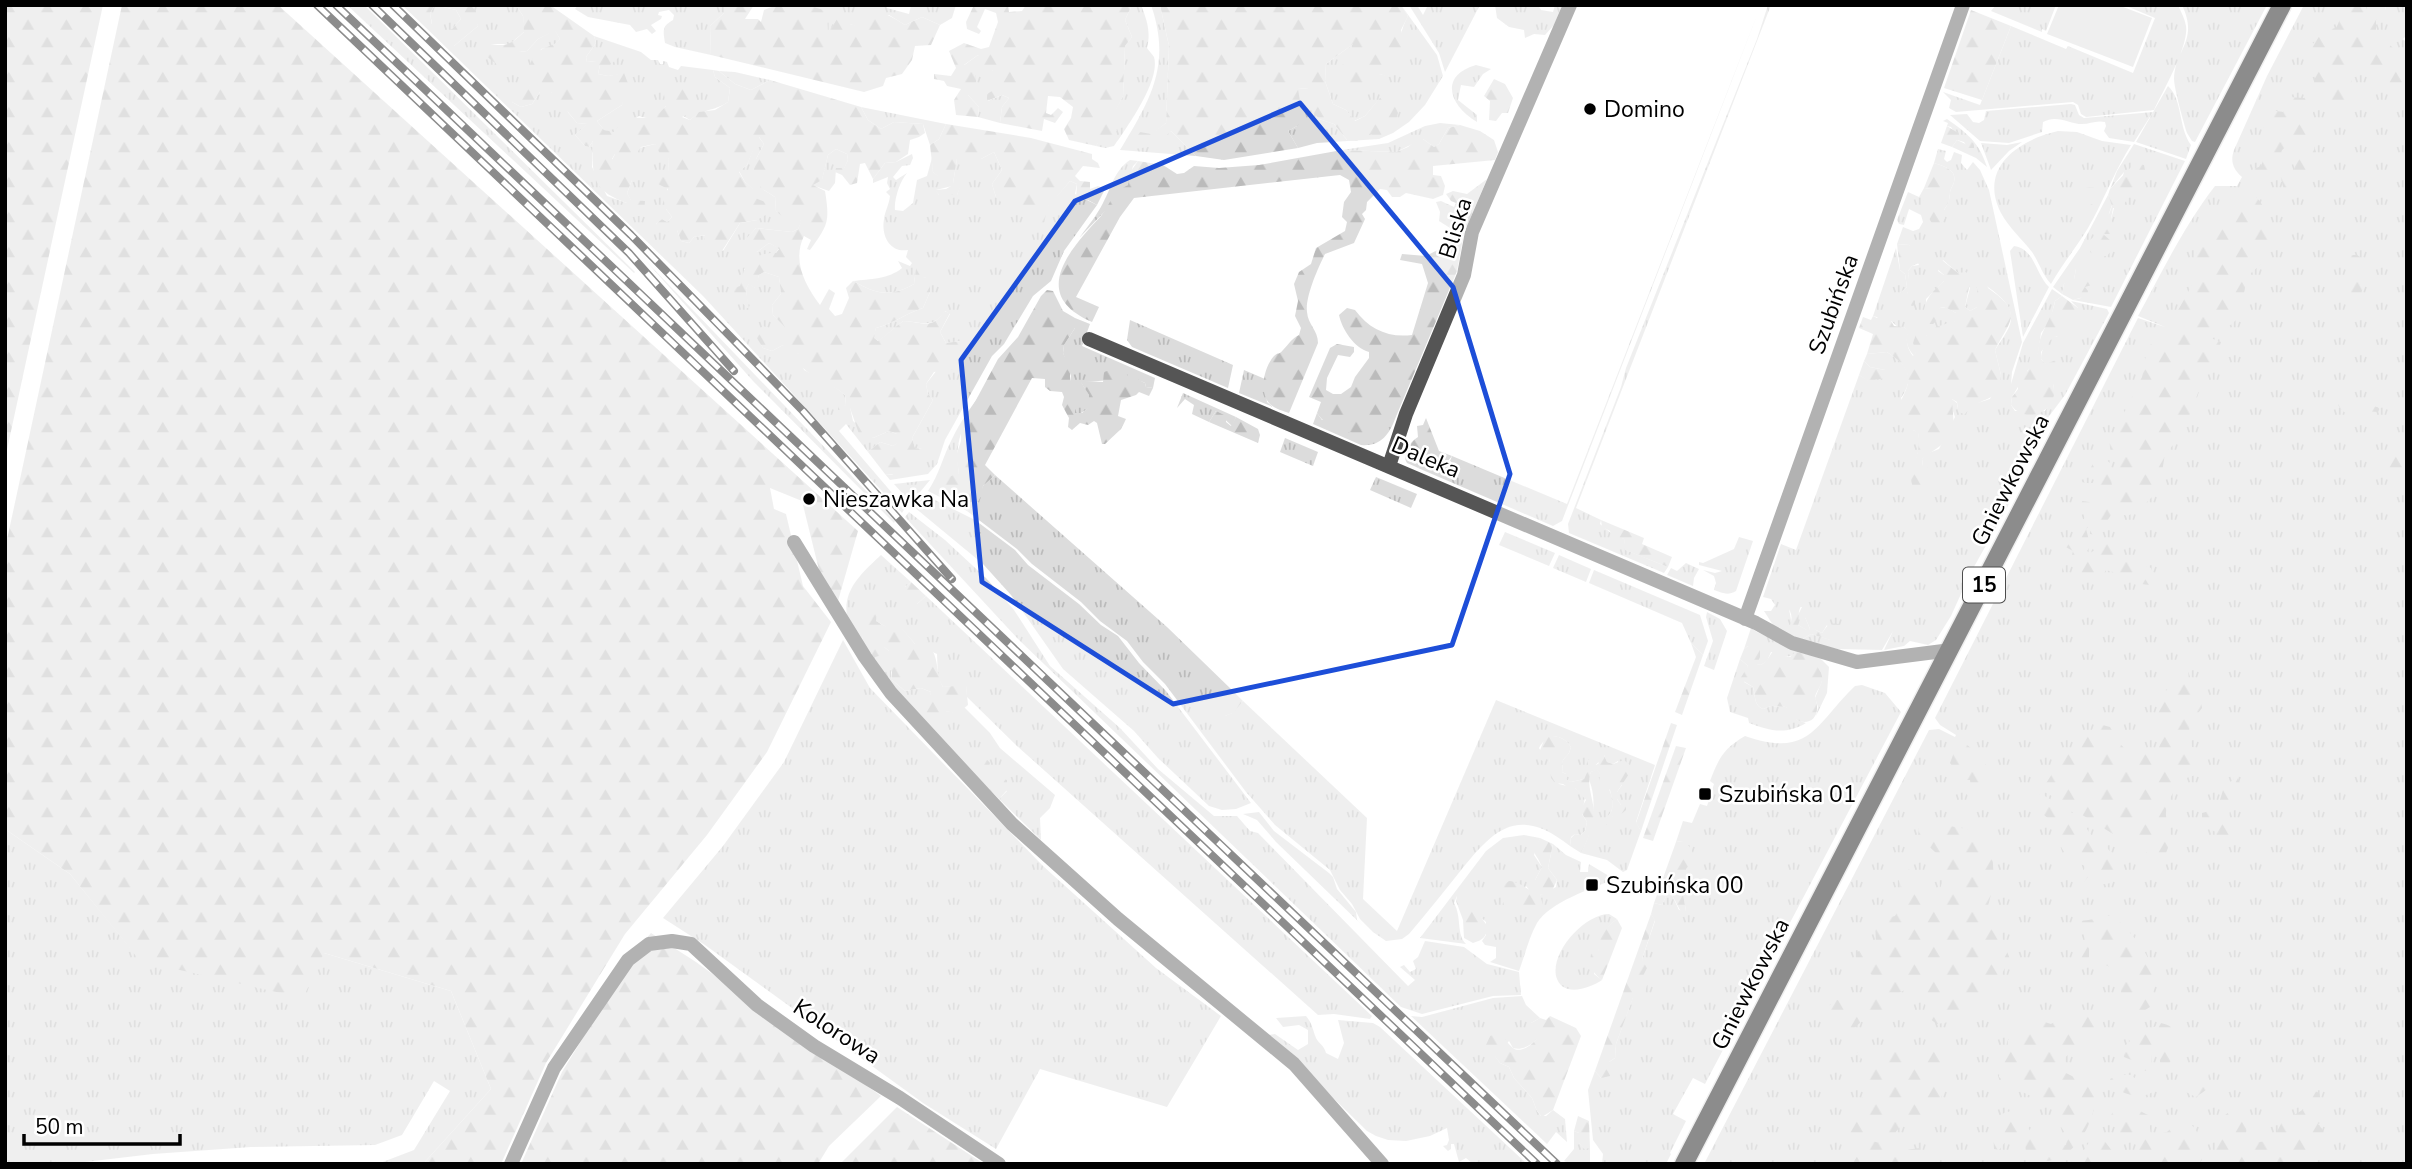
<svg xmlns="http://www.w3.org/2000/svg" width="2412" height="1169" viewBox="0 0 2412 1169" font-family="'Nunito Sans',sans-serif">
<defs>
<pattern id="grass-tufts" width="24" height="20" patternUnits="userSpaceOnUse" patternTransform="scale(1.75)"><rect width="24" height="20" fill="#dcdcdc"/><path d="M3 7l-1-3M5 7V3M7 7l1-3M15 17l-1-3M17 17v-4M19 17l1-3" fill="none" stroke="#bbb"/></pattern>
<pattern id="forest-firs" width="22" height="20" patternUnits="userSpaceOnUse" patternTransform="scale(1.75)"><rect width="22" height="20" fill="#dcdcdc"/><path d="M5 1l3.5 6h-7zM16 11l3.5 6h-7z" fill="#bbb"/></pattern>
</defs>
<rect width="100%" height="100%" fill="#fff"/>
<path fill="url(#grass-tufts)" d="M 347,5 L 364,5 L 635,272 L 634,273 Z
M 435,5 L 456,10 L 461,19 L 452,29 L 454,46 L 478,26 L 470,7 L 516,5 L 523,16 L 525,31 L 510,44 L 485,44 L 519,52 L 527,51 L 538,39 L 555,30 L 560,39 L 553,47 L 541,49 L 530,85 L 512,102 L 521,107 L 532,104 L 540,92 L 551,92 L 577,123 L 588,124 L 575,135 L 585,146 L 589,147 L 593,141 L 592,167 L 607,196 L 627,203 L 645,202 L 631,201 L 627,193 L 632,180 L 612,160 L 615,154 L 655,144 L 669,159 L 666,209 L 672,217 L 667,222 L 662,219 L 656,224 L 677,230 L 681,241 L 689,243 L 694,237 L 706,235 L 723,251 L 740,223 L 757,220 L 754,190 L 745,182 L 739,171 L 747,165 L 758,136 L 764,144 L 756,159 L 764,190 L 775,197 L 776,211 L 802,221 L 798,229 L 792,232 L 756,228 L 744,242 L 757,252 L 769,243 L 779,248 L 776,253 L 744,269 L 744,278 L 738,297 L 748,308 L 746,289 L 749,283 L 755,288 L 759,275 L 764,272 L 779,277 L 781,294 L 772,305 L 773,315 L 786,327 L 783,334 L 756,335 L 763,348 L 772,351 L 783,345 L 799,354 L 804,370 C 817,376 834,385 845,395 L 846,405 L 839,409 L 850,407 L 853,421 L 873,438 L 889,431 L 897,434 L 898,443 L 893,446 L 880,442 L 868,452 L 846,424 L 839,431 L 905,508 L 902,513 L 703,296 L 422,24 L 432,24 L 430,13 Z
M 578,5 L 724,5 L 724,13 L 710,26 L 711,55 L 675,47 L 665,43 C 663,31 662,26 673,20 L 674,15 L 669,10 L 659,12 L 658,15 L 662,16 L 661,19 L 651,25 L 656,31 L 652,34 L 647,29 L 636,32 L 630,25 L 588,17 L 575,9 Z
M 812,5 L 886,5 L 887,8 L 909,14 L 911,5 L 956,5 L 952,18 L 940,25 L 922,17 L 905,25 L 889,15 L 858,27 L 850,24 L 828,35 Z
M 1132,5 L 1141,5 C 1147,20 1151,32 1147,48 C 1149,51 1152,54 1154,57 C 1161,80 1127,127 1114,146 L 1105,148 L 1096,146 L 1123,96 L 1125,46 L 1132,37 L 1125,20 Z
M 1151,5 L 1160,5 L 1169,46 L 1166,123 L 1134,149 L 1171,131 L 1196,156 L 1120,150 C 1150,100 1172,65 1151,5 Z
M 1401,5 L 1437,55 L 1443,76 L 1425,105 L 1409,122 L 1393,133 L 1379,139 L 1317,143 L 1298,148 L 1288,131 L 1297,126 L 1298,89 L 1309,88 L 1319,119 L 1334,124 L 1347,140 L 1380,98 L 1365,116 L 1354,121 L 1346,110 L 1333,104 L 1325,81 L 1326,64 L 1353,44 L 1353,56 L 1365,81 L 1380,74 L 1388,76 C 1400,58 1397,35 1408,16 Z
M 1409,5 L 1417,5 L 1423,15 L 1428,5 L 1480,5 L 1445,72 L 1439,53 Z
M 1495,5 L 1538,5 L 1541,10 L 1553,12 L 1555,5 L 1562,5 L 1554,25 L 1545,35 L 1534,34 L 1525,38 L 1524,30 L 1509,27 L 1497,18 Z
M 1761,5 L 1562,521 L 1553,526 L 1418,468 L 1426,462 L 1450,461 L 1452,456 L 1567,504 Z
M 1768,5 L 1771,5 L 1576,508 L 1601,520 L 1600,524 L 1611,533 L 1624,539 L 1626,550 L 1668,567 L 1664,573 L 1569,533 L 1568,524 L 1621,387 L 1626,368 L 1757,39 Z
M 1996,5 L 2056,5 L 2046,31 L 2042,29 L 2042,32 L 1991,11 Z
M 2124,5 L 2178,5 C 2181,12 2185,19 2186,26 C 2189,46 2163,91 2154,110 L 2086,117 L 2081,114 L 2078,105 L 2073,102 L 1956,112 L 1949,108 L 1951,100 L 1943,92 L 1980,105 L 2011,26 L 2066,49 L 2068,46 L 2133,73 L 2155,18 Z
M 2182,5 L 2267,5 L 2195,142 L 2192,141 L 2187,133 C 2184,124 2174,88 2174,79 C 2175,49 2199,41 2182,5 Z
M 2304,5 L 2372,5 L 2370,7 L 2386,10 L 2385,5 L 2407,5 L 2407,35 L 2403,39 L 2407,43 L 2407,1164 L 1704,1164 L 1929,730 L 1939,729 L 1955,737 L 1956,735 L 1940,725 L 1935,718 L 2138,318 L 2165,327 L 2138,316 C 2162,272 2184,226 2215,186 L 2237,186 L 2242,177 C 2233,169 2230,161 2234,150 L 2267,76 Z
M 594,36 L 641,52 L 651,60 L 658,60 L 660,64 L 663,64 L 663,61 L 667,62 L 669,67 L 678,70 L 681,66 L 713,70 L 715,77 L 730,88 L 728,102 C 713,112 703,108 690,120 L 666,106 C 657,117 653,121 639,116 L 614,133 L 604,130 L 597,121 L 622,105 L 624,74 L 608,76 L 598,74 L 600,65 L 596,61 L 587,62 L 586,57 L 596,43 Z
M 978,55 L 993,71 L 992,91 L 988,101 L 1002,95 L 1009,98 L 1002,107 L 1000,123 L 978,117 L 979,107 L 968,95 L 963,66 Z
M 1476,65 L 1491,69 L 1483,74 L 1474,87 L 1461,85 L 1458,100 L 1477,115 L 1477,122 C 1450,106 1438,76 1476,65 Z
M 719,71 L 735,72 L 770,80 L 751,90 L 735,84 Z
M 2168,86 C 2183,100 2178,127 2191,145 L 2186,159 L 2136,142 Z
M 2071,104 L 2075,105 L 2079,115 L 2084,118 L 2153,112 L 2134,142 L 2109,138 L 2104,131 L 2106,126 L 2105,122 C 2096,120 2090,124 2082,124 C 2069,124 2057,114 2043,122 L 2042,132 L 2009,143 L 1980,141 L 1950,115 L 1967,114 L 1973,122 L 1979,123 L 1984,120 L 1986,111 Z
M 861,107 L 946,124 L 939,139 L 930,145 L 923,124 L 894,122 L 881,129 L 868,120 Z
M 1947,119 C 1968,134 1979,142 1987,167 L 1976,158 L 1952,147 L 1957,140 L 1974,148 L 1958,138 L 1951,127 L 1947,126 L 1948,123 L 1943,121 Z
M 1440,123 L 1460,125 L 1448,128 L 1439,144 L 1434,147 L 1423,139 L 1396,152 L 1342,150 L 1388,143 L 1425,126 Z
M 2058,131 L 2077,132 L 2102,141 L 2131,145 C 2116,169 2106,194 2093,219 C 2081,242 2064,261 2051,284 C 2042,274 2039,262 2032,252 C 2022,239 2009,228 2001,213 C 1978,168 2018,140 2058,131 Z
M 2022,142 L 2009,151 L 1991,170 L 1981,143 L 2007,145 Z
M 2134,144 L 2185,161 L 2111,307 L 2073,300 L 2081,298 L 2084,287 L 2076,269 L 2074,279 L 2064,284 L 2062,294 L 2053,287 L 2080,248 L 2108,195 L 2112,205 L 2102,233 L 2111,219 L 2124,172 L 2110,189 L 2117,171 Z
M 836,149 L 847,154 L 848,160 L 844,169 L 836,169 L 835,183 L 829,191 L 812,185 L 822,179 L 828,155 Z
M 1938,149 L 1946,151 L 1944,159 L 1947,162 L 1951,160 L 1954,152 L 1962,155 L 1961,163 L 1967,170 L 1973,162 L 1980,170 L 1989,190 L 2022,342 L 2012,372 L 2011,384 L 2023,343 L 2052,289 L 2062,296 L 2055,301 L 2050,321 L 2041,333 L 2038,353 L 2012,397 L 2011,405 L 2015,411 L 2045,411 C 2047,407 2052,401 2053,396 C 2056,385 2049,366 2041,359 C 2041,349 2046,343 2053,336 L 2057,337 L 2078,308 L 2071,301 L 2107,309 L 2109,313 L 2065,395 L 2044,423 L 2042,422 L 2019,467 L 2008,506 L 1970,574 L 1951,616 L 1936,640 L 1928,645 L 1910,641 L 1904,646 L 1884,650 L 1893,631 L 1882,650 L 1837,649 L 1801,640 L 1811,634 L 1831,640 L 1827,625 L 1822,633 L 1816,630 L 1805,617 L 1810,629 L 1808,631 L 1798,625 L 1797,617 L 1802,607 L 1789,609 L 1792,625 L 1786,633 L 1773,625 L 1764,611 L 1771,611 L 1775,605 L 1771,599 L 1763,597 L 1781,544 L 1796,550 L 1859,375 L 1869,381 L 1885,370 L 1870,367 L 1864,361 L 1867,354 L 1887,352 C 1907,365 1916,376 1901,398 L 1913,430 L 1918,432 L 1920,444 L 1915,465 L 1923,466 L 1922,459 L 1926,454 L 1939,449 L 1955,417 L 1951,405 L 1952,399 L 1957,403 L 1958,409 L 1990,399 L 2001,375 L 1995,350 C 1999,343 2004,337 2007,331 C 2022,305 1992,292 1977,278 L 1977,307 L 1970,311 L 1965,307 L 1970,288 L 1958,273 L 1943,260 L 1938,271 L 1944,275 L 1944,281 L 1926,299 L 1927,324 L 1940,308 L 1946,307 L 1956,313 L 1956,321 L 1926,336 L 1914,356 C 1907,348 1905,341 1908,331 L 1904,327 L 1899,328 L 1891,321 L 1873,316 L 1896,248 L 1900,270 L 1905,274 L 1907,287 L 1900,293 L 1908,297 L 1907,293 L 1910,287 L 1908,271 L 1912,266 L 1919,265 L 1909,245 L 1897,244 L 1903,227 L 1913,231 L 1919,229 L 1923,222 L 1921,215 L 1909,209 L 1904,225 L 1899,224 L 1897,220 L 1908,192 L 1919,197 L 1924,188 L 1932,189 L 1932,194 L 1944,210 C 1949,203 1949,201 1950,193 C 1950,189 1953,186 1954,182 C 1957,169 1943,166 1934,163 Z
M 994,152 L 1002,170 L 992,184 L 996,197 L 1048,206 L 1070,181 L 1077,184 L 1075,194 L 1097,205 L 1064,251 L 1051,281 L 1033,296 L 1004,344 L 992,356 L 945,440 L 937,464 L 928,474 L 890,480 L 885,474 L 892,475 L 922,449 L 915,448 L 912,438 L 933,400 L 928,394 L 926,384 L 960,341 L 946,343 L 940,332 L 950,314 L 945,311 C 933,329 923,322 903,321 L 879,341 L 873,338 L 876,328 C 895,323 904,314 923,308 L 930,292 L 930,279 L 923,277 L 916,268 L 914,284 C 889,298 877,294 853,281 C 870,279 889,279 902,268 L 898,261 L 910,266 L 912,263 L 906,257 L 908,250 C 890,253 881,236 884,219 C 885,211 889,205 890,196 L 886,192 L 890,189 L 887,183 L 888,177 L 873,183 L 873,179 L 885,163 L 896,162 L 912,154 L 913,158 L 910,165 L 902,166 L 893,177 L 896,180 L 907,173 C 900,181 894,199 895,210 L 903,211 L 913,203 L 917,180 L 927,176 L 932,158 L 933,172 L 952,186 L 936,190 L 939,195 L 957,195 L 961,183 L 953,183 L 957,159 L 981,159 Z
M 1130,160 L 1138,161 L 1133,166 L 1128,185 L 1114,197 L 1110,206 L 1080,237 C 1088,226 1097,215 1103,203 C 1112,186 1114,171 1130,160 Z
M 2014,246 C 2035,249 2035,273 2049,287 L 2023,337 L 2010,251 Z
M 646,261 L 895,521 L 894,523 L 753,381 Z
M 1075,318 L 1090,324 L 1082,346 L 1155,378 L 1153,388 L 1146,387 L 1145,383 C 1131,375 1099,382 1081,382 L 1089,395 L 1089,408 L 1081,413 L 1075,413 L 1075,392 L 1069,386 L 1071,376 L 1063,353 L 1064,345 L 1075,328 Z
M 1130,320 L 1233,365 L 1228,388 L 1132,347 L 1127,340 Z
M 1244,370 L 1265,379 L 1267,402 L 1273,407 L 1239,393 Z
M 983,391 C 966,420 953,438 959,473 L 940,490 L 938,496 L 928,491 C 939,475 943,456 952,439 C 960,422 971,407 983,391 Z
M 1183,393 L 1236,417 L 1232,426 L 1216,411 L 1209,422 L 1192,414 L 1194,405 L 1185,399 L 1177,408 Z
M 1317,413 L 1322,420 L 1395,419 C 1389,435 1380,447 1361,445 L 1313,424 Z
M 1285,438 L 1318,452 L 1313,466 L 1280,452 Z
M 995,475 L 1167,627 L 1232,690 L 1225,716 L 1232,713 L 1243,701 L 1367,818 L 1363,899 L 1397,931 L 1496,700 L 1655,765 L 1636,822 L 1641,831 L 1627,870 L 1623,872 L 1607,860 L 1581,853 C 1592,834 1599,799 1588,778 L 1591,772 L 1597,769 C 1607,783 1622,806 1605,819 L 1613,816 L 1621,805 L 1617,799 L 1617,792 L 1622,785 L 1618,761 L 1613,764 L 1607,762 L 1604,755 C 1598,765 1589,769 1584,779 L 1571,782 L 1566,780 L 1566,774 L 1562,772 L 1563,760 L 1569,753 L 1571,747 C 1561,733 1547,733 1539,748 L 1545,758 L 1549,758 L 1552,772 L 1559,784 L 1575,788 L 1585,797 L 1582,814 L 1587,822 L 1585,831 L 1581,835 L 1575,834 L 1571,837 L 1570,846 C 1517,804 1493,830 1458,874 C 1442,894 1426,914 1409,934 L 1402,939 L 1386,941 L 1373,932 L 1360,919 L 1352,904 L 1340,890 L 1330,870 L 1275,825 L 1246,792 L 1165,684 L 1143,662 L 1127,641 L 1100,621 L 1081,602 L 1032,564 L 1017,549 L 967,511 L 976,506 L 983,486 Z
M 1376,477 L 1417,494 L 1411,508 L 1370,490 Z
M 930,480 L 911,503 L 894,484 Z
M 925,495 L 975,520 L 1015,550 L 1028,565 L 1079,604 L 1101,625 L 1118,636 L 1139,663 L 1166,691 L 1251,803 L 1236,809 L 1222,810 L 1209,806 L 1158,758 L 1134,731 L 1063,669 L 1011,595 L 983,564 L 914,507 Z
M 909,512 L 945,540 L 986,578 L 1014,610 L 1050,666 L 1120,728 L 1158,769 L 1214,816 L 1237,816 L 1250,831 L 1258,833 L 1408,986 L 1415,980 L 1400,967 L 1404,965 L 1410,972 L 1416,969 L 1413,961 L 1418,957 L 1425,941 L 1464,947 L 1487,964 L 1519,972 L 1521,995 L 1493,996 L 1422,1014 L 1401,1007 L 1019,640 L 905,517 Z
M 1505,532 L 1555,553 L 1549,566 L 1499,545 Z
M 1739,537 L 1753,541 L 1736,591 C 1728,596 1722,593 1714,590 L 1716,583 L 1714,576 L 1703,570 L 1715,573 L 1722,571 L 1699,565 L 1699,562 L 1703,563 L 1734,549 Z
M 881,555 L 911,582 L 905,587 L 917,604 L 926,596 L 1372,1016 L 1370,1019 L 1334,1014 L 1318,1015 L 1017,746 L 967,697 L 966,686 L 943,687 L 938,678 L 937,654 L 915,644 L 901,628 L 888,628 L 876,621 L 863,636 L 862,644 C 857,637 850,628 848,620 C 840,591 863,572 881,555 Z
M 1559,555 L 1591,569 L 1586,582 L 1553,568 Z
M 1686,563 L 1699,569 L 1694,578 L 1693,586 L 1667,575 L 1671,568 L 1677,571 Z
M 1594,570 L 1700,615 L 1708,641 L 1703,655 L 1691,643 L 1682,623 L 1589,583 Z
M 1707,612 L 1720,619 L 1727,631 L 1714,670 L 1704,666 L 1713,641 L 1706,617 Z
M 1751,628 L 1757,632 L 1804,653 L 1786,657 L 1771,652 L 1767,661 L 1761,665 L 1756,664 L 1748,646 L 1744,649 Z
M 843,640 L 870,688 L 1043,866 L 1156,968 L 1221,1016 L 1167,1107 L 1040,1069 L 996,1149 L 923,1103 L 705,945 L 663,918 L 723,846 L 784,762 Z
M 883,646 L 889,651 L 892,680 L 905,691 L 921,688 L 931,692 L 930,699 L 946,711 L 957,713 L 964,707 L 990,733 L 1000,748 L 1055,795 L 1050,808 L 1040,818 L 1041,840 L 999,799 L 1007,791 L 965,765 L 912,711 L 872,658 Z
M 1811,655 L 1821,659 L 1829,667 L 1827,693 L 1816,716 L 1818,707 L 1815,698 L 1822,681 Z
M 1740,659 L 1748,666 L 1744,682 L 1753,687 C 1756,696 1753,704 1763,709 L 1771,706 L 1786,707 L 1797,720 L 1806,723 C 1786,735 1770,731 1749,723 L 1748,718 L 1730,712 L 1727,698 Z
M 1862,685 L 1885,693 L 1901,712 L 1705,1084 L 1693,1078 L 1673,1114 L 1686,1121 L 1670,1153 L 1671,1154 L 1666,1164 L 1602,1164 L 1603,1154 L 1593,1140 L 1588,1090 L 1595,1071 L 1601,1078 L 1609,1062 L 1615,1058 L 1616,1044 L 1633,997 L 1644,994 L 1642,959 L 1655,921 L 1651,914 L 1654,903 L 1662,905 L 1667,894 L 1672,895 L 1679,910 L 1686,911 L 1682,888 L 1687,879 L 1682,841 L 1676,842 L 1683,821 L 1692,823 L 1700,804 L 1707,806 L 1714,784 L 1710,781 C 1719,758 1723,749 1745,736 C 1811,759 1815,724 1855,686 Z
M 1259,812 L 1274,831 L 1329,873 L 1333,877 L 1337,889 L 1356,912 L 1357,920 L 1363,926 L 1276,842 L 1257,820 L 1243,814 Z
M 5,829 L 70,874 L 141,961 L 324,953 L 451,991 L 491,1089 L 423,1164 L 358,1164 L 380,1163 L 414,1150 L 450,1091 L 434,1081 L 402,1135 L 375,1145 L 251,1147 L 153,1154 L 68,1164 L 5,1164 Z
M 1524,835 L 1540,838 L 1534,855 L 1542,867 L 1535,880 L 1535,891 L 1530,891 L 1526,886 L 1512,907 L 1518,907 L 1556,887 L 1557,880 L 1548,868 L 1553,844 L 1566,855 L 1581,862 L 1580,872 L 1588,872 L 1589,864 L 1614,879 C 1591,889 1550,902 1537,923 C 1529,937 1525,955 1519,971 L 1490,962 L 1496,958 L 1496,947 L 1485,945 L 1482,941 L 1486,935 L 1486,922 L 1457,896 L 1454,903 C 1462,917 1456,934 1466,944 L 1420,938 L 1486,851 L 1503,838 Z
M 1609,914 L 1617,919 C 1600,931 1598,954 1594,974 L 1602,980 C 1590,988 1562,999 1556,976 C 1551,951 1585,914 1609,914 Z
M 1522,996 L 1526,1005 L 1540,1018 L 1531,1023 L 1538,1038 C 1532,1045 1522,1051 1513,1048 L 1509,1041 L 1495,1056 L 1500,1063 L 1509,1067 L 1514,1078 L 1532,1098 L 1537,1111 L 1541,1116 L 1546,1116 L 1553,1110 L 1565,1119 L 1567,1142 L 1556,1132 L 1547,1144 L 1411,1016 L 1422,1017 L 1493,998 Z
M 1306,1016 C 1313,1025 1312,1028 1316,1038 C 1319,1044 1324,1045 1326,1053 L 1338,1059 L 1344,1043 L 1338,1020 L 1373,1023 L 1380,1027 L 1527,1164 L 1473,1164 L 1466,1158 L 1459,1162 L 1454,1144 L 1451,1144 L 1451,1149 L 1448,1151 L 1443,1146 L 1447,1145 L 1449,1140 L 1447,1128 L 1430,1136 L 1406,1141 L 1388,1140 L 1376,1136 L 1367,1131 L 1269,1035 L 1275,1034 L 1298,1050 L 1308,1044 L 1308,1030 L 1299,1025 L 1283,1027 L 1276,1018 Z
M 1574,1131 L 1579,1133 L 1579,1143 L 1584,1148 L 1590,1148 L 1590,1164 L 1570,1164 L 1564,1161 L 1574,1149 Z"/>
<path fill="url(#forest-firs)" d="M 5,5 L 103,5 L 5,459 Z
M 122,5 L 278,5 L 858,531 L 838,601 L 821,578 L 802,501 L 770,488 L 774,509 L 786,514 L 803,586 L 831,622 L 767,752 L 707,835 L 625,934 L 546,1063 L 501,1164 L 423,1164 L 491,1089 L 451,991 L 324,953 L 303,998 L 140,961 L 70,874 L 5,829 L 5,549 Z
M 406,5 L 504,5 L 504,7 L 489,16 L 480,7 L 472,7 L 476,11 L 478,26 L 454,46 L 443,40 L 441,33 L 452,29 L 461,19 L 456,10 L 435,5 L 430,13 L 432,25 L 422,24 L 404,7 Z
M 516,5 L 550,5 L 594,36 L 596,43 L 586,57 L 587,62 L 596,61 L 605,51 L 615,53 L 618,58 L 610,65 L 600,65 L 598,74 L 608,76 L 624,73 L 629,86 L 622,105 L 597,121 L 604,130 L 614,132 L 624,119 C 645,115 651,124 666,106 L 664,94 L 673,82 L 684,87 L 693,104 L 690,113 L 682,117 L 690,120 L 699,112 L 715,110 L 728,102 L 730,88 L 715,77 L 713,70 L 719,71 L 735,84 L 751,90 L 770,80 L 861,107 L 868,120 L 881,129 L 894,122 L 923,124 L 925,133 L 919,137 L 910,140 L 908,154 L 896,162 L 885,163 L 873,179 L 865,163 L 860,164 L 857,183 L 850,185 L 842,175 L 835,172 L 836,168 L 844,168 L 848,160 L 847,154 L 836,149 L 828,155 L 822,180 L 813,185 L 825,191 C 830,222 828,225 810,250 L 807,249 L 811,240 L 804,236 C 792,261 805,285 820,305 L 829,289 L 835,293 L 829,309 L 835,316 L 842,314 L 849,298 L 846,288 L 853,281 C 877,294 889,298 914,284 L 916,268 L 924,266 L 923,277 L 930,278 L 930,292 L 923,308 C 904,314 895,323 876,328 L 874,338 L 878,341 L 903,321 C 923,322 933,330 944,311 L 950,313 L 940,332 L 946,343 L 960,341 L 965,346 L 962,356 L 952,370 L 934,372 L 926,384 L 928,394 L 933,400 L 912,438 L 915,448 L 922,449 L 928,447 L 931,450 C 918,469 909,477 885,474 L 868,452 L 880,442 L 893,446 L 897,443 L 897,434 L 889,431 L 873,438 L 859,434 L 850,408 L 838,410 L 838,406 L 846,405 L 845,395 C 830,382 810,379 798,362 L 799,354 L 787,353 L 783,345 L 772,351 L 763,348 L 755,335 L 763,326 L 782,333 L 785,327 L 773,315 L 772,305 L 781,294 L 779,277 L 764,272 L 759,275 L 756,289 L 749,284 L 746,289 L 749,309 L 742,303 L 737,302 L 738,297 L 733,294 L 734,288 L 740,286 C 743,279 742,274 745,268 C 750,257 765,252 776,253 L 779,249 L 769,243 L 757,252 L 748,251 L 743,242 L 756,228 L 792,232 L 798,229 L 801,221 L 785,219 L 776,211 L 775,197 L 764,190 L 752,179 L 756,159 L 764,144 L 759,137 L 747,165 L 739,172 L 745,182 L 755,190 L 755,198 L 768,203 L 769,213 L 757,220 L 740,223 L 722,251 L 712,253 L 704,247 L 705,235 L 694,237 L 689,243 L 681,241 L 677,230 L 670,235 L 661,233 L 656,224 L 662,219 L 667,222 L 672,217 L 666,209 L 663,198 L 668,189 L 656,183 L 657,175 L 668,171 L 669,159 L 661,156 L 655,144 L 641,147 L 634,157 L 615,154 L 612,159 L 632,165 L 632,180 L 627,193 L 631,200 L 645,201 L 644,216 L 634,216 L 627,203 C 591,190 592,176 593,141 L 589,147 L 585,146 L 575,135 L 587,124 L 577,123 L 568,112 L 559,109 L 551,92 L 540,92 L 532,104 L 521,107 L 512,102 L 515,87 L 530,85 C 528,74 529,57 539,51 C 548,45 553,47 560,39 L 555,31 L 538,39 L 527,51 L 519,52 L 509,68 L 500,67 L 485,55 L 485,43 C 506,47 509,46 524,32 L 523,16 Z
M 724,5 L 754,5 L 745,19 L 758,19 L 761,22 L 764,10 C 782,1 808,4 827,11 L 828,33 L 839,16 L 846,15 L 850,24 L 858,26 L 863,15 C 880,9 891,16 905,25 L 922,17 L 940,25 L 931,45 L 915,46 L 912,60 L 902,74 L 886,78 L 883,86 L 864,92 L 711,55 L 710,26 L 724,13 Z
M 974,5 L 1008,5 L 1009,12 L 1022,11 L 1026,5 L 1132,5 L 1125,20 L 1132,37 L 1125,46 L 1123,96 L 1110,123 L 1117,130 L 1109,143 L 1098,143 L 1096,146 L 1069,140 L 1064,129 L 1071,118 L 1073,107 L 1060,97 L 1048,96 L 1046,113 L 1051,115 L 1058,108 L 1063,112 L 1055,123 L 1044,119 L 1042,131 L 1000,123 L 1002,107 L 1009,98 L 1002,95 L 987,101 L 987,94 L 992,91 L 992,87 L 987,87 L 983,78 L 993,71 L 983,67 L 978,55 L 964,65 L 975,66 L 976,82 L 968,95 L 979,107 L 978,117 L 956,115 L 954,100 L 961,89 L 947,86 L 944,81 L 934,79 L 934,74 L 951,76 L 956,68 L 949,51 L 964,43 L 981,49 L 989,47 L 998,22 L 996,13 L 985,9 L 977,27 L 981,31 L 979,34 L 967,29 L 966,22 Z
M 1160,5 L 1401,5 L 1408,16 L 1401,30 L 1407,49 L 1403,63 L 1394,67 L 1388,77 L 1380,74 L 1377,82 L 1365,81 L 1357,88 L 1343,86 L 1341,66 L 1353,56 L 1353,44 L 1326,64 L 1325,81 L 1333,104 L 1346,110 L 1355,121 L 1365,116 L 1380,98 L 1394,101 L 1398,113 L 1394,127 L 1378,137 L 1367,133 L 1357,141 L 1347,140 L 1334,124 L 1319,119 L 1308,106 L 1308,88 L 1298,89 L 1303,119 L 1297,126 L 1288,131 L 1298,148 L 1224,160 L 1196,156 L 1171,131 L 1156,146 L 1134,149 L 1131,140 L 1140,132 L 1151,134 L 1166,123 L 1169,46 Z
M 2336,5 L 2366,5 L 2366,11 L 2372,5 L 2385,5 L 2386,10 L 2376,20 L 2376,30 L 2407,63 L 2407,91 L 2371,76 L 2364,59 L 2356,53 L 2349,99 L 2342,107 L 2334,106 L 2328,99 L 2329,88 L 2325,86 C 2305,105 2313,146 2319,169 L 2314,176 L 2302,182 L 2295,176 L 2291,142 L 2281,151 L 2290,188 L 2285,195 L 2280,174 L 2272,169 L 2265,186 L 2246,179 L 2252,170 L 2261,166 L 2265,155 L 2264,147 L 2272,136 L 2263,127 L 2263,118 L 2270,110 L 2283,112 L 2287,97 L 2304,98 C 2317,88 2318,73 2310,59 L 2312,45 L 2324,30 L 2336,28 C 2341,19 2341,14 2336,5 Z
M 1971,10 L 2011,26 L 1982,100 L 1944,88 Z
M 1494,79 L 1505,84 L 1513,98 L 1508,113 L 1502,113 L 1496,121 L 1489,120 L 1490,101 L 1484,96 Z
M 946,124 L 1031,138 L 1092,154 L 1092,159 L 1098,163 L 1100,168 L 1083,166 L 1075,176 L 1080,181 L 1090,182 L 1090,189 L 1098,186 L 1105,189 L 1097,205 L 1088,200 L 1076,198 L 1077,184 L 1070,181 L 1056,198 L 1057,203 L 1048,206 L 1044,223 L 1035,223 L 1030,211 L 1012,213 L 996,197 L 992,184 L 1002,170 L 994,152 L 981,159 L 976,173 L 970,169 L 971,160 L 957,159 L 953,183 L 962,183 L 957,195 L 939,195 L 935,190 L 946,189 L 951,186 L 944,182 L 933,172 L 930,145 L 939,139 Z
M 1460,125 L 1480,131 L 1494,140 L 1498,152 L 1495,160 L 1433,166 L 1433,175 L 1441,176 L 1445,186 L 1443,195 L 1433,199 L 1406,193 L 1400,197 L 1392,197 L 1387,190 L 1380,189 L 1367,202 L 1366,210 L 1362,214 L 1365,219 L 1354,243 L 1325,254 C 1318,268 1305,297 1307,312 C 1308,325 1318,330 1318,343 L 1289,413 C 1283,411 1274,409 1269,403 C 1259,391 1264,367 1274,356 C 1280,351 1278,356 1283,350 C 1289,344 1291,339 1299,335 L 1301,328 L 1295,316 L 1298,301 L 1294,284 L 1299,272 L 1311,264 L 1316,248 L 1345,231 L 1347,222 L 1342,217 L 1344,202 L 1351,192 L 1349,180 L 1340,175 L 1134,198 L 1120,217 L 1076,297 L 1099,307 L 1092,322 C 1029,295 1069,250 1101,216 C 1106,210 1114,193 1119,190 C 1122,188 1125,187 1128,185 L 1129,174 L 1138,161 L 1163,165 L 1177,174 L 1184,173 L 1194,166 L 1219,168 L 1259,165 L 1342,150 L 1396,152 L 1408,147 L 1417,139 L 1423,139 L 1434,147 L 1439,144 L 1448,128 Z
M 1947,126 L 1958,133 L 1958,138 L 1964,138 L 1974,143 L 1974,148 L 1968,148 L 1964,142 L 1957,140 L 1952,147 L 1941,143 Z
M 1934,163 C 1943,166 1957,169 1954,182 C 1953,186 1950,189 1950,193 C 1949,201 1949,203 1944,210 L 1945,218 L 1939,226 L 1934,226 C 1928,219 1927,211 1921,204 L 1926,196 L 1932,194 L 1932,189 L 1924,188 Z
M 2135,163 L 2144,165 L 2146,175 L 2120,209 L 2113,208 L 2111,219 L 2115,228 L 2111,234 L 2103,234 L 2111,241 L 2112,250 L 2107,256 L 2097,257 L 2090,252 L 2090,240 L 2099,232 L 2098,223 L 2102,216 L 2109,214 L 2112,206 L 2108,195 L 2110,189 Z
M 1487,179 L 1464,233 L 1457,271 L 1395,419 L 1380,421 L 1363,434 C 1345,433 1327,428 1317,413 L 1321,402 L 1309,397 L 1330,348 L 1337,344 L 1354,347 L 1354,352 L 1350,357 L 1338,355 L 1327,378 L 1326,390 L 1333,394 L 1341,394 L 1351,387 L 1355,377 L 1369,358 L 1369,352 C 1354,348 1342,329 1339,315 L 1347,308 L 1355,310 C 1369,329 1388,338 1412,335 L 1428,283 L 1422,264 L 1400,260 L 1402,254 L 1426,256 L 1447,245 L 1451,234 L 1450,228 L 1439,221 L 1440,212 L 1436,202 L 1441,201 L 1454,207 L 1456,203 L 1451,201 L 1446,194 L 1453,191 L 1467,194 Z
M 2089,187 L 2100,188 L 2102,196 L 2094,204 L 2083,206 L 2078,199 L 2078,190 Z
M 2244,190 C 2250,194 2258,197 2261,203 C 2270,216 2273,248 2264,261 C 2260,267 2252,270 2249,276 C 2242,290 2245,305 2237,318 C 2231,329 2219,327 2211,335 L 2175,325 L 2173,319 L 2192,285 L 2191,264 L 2211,224 L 2225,215 L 2235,195 Z
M 1897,244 L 1909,245 L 1925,256 L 1924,261 L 1912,266 L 1908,271 L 1909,279 L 1914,280 L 1914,285 L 1907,293 L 1915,301 L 1915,305 L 1912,306 L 1899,298 L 1900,293 L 1907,287 L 1905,274 L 1900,270 Z
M 2349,255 L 2357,255 L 2363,259 L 2362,264 L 2356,268 L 2355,272 L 2358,276 L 2362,274 L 2366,285 L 2358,296 L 2353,295 C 2346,287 2351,284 2351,275 L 2347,271 L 2346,261 Z
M 1937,260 L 1942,260 L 1958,273 L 1966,272 L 1971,278 L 1965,307 L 1970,311 L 1977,307 L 1977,277 L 1986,275 L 1988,288 C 2024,313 2011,319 1995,350 L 2001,375 L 1999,392 C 1986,402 1977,400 1965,414 L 1961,413 L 1958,409 L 1957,402 L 1952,399 L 1954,428 L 1947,441 L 1922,459 L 1923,466 L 1929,468 L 1932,474 L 1929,485 L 1923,491 L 1913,487 C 1905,467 1923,459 1918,433 L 1913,430 L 1906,431 C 1877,401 1938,385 1887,352 L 1867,354 L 1873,334 L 1859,328 L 1863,317 L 1871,320 L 1873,316 L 1877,318 L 1881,313 L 1890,314 L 1891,321 L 1894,326 L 1904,327 L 1909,331 C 1905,340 1907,348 1913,356 L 1916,352 L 1913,343 L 1916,334 L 1926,336 L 1936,327 L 1955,321 L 1956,313 L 1945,307 L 1940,308 L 1938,320 L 1933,324 L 1927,324 L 1924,331 L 1917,331 L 1913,327 L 1915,322 L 1924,319 C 1922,301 1932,292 1944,281 L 1944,275 L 1935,267 Z
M 2083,260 L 2091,262 L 2099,268 L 2098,279 L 2092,285 L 2085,287 L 2088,291 L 2087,296 L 2073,300 L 2062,294 L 2064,284 L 2069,279 L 2074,279 L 2076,269 Z
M 1047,290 L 1053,291 L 1063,311 L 1075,318 L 1075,328 L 1064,345 L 1063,353 L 1070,368 L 1070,386 L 1080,395 L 1080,401 L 1075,406 L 1075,413 L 1082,413 L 1089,407 L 1089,395 L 1080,381 L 1103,382 L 1104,372 L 1113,369 L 1125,371 L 1129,378 L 1137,379 L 1145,383 L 1146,387 L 1153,388 L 1149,396 L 1139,392 L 1136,395 L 1121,400 L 1118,416 L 1126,419 L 1121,429 L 1105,444 L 1102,444 L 1097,423 L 1094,421 L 1088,425 L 1080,423 L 1072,430 L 1068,427 L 1069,418 L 1062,405 L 1064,397 L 1062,392 L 1050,391 L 1045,387 L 1045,379 L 1032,378 L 985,465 L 995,475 L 983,486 C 982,498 977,506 967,511 L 938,496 L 946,478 L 959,473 L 956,456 L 961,441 L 961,428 L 998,359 L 1018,337 L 1041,296 Z
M 2062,296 L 2078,308 C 2080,321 2074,327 2064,336 L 2053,337 L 2041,352 L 2041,359 L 2046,364 L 2056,360 L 2062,364 L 2061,376 L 2053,383 C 2053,387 2055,391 2054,395 C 2050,416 2023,422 2011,405 L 2012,397 L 2018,389 L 2017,379 L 2022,373 L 2028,371 L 2030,357 L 2038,353 C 2038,333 2052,320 2055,301 Z
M 2180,332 L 2200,334 L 2221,342 L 2216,357 L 2209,364 L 2182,435 L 2165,454 L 2161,478 L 2154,495 L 2138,511 L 2127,516 L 2117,512 L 2111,515 L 2101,530 L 2095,529 L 2097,535 L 2090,534 L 2090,526 L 2086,529 L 2089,540 L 2093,542 L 2087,551 L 2090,553 L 2095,550 L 2099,542 C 2116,537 2116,549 2128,558 C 2135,563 2143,565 2151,568 L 2154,576 L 2150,585 L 2141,584 C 2132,571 2119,575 2106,570 L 2103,575 L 2097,579 L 2089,574 L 2088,576 L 2084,573 L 2082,577 L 2074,573 L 2078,561 L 2076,558 L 2063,567 L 2061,574 L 2057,573 L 2055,569 L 2059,565 L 2058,561 L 2064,555 L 2072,555 L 2073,551 L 2062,545 L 2060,540 L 2064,539 L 2073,546 L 2079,545 L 2083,547 L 2086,541 L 2076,536 L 2076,528 L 2069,526 L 2071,521 L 2084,519 L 2085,513 L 2076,506 L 2082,501 L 2089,502 L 2098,512 L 2101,504 L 2095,498 L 2096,488 L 2089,490 L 2084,487 L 2077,490 L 2075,483 C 2085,480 2095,489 2102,475 L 2100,471 L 2092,474 L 2089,471 L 2096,458 L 2104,458 L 2110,463 L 2112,487 L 2118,496 L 2121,496 L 2125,486 L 2122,481 L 2117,478 C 2119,463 2108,454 2110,441 L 2142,377 L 2147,349 L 2157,337 L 2174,337 Z
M 1864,361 L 1870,367 L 1890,371 L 1890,377 C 1882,380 1876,378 1869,382 L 1859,375 Z
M 2336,386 L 2340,388 L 2348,398 L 2380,408 L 2378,412 L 2364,411 L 2358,417 C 2342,416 2336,404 2332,390 Z
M 1216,411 L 1226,416 L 1226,422 L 1231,426 L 1236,417 L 1258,429 L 1260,435 L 1258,443 L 1209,422 Z
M 1426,418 L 1439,451 L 1452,456 L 1443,467 L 1435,469 L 1426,462 L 1418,468 C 1417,467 1409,464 1407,463 C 1401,454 1411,441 1418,437 L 1417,426 L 1423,425 Z
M 2387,450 L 2398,454 L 2407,463 L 2407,480 L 2405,483 L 2392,480 L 2374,459 L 2376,451 Z
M 1601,520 L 1644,538 L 1642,544 L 1672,557 L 1668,567 L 1625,550 L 1624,539 L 1611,536 L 1610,531 L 1602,527 Z
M 911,582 L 926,596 L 917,604 L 905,606 L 900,598 L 905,587 Z
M 1791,591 L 1799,591 L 1804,596 L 1799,611 L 1798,625 L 1807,630 L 1810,629 L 1805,617 L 1808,616 L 1815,623 L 1816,630 L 1822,633 C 1827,626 1829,622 1839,624 L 1843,633 L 1841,639 L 1836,642 L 1811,634 L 1801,640 L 1786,633 C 1792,623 1795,614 1785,605 L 1787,594 Z
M 877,610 L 876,621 C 885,627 890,628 901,627 L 915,644 L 927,642 C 941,660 934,669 943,687 L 966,685 L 968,705 L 957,714 L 946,711 L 937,718 L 925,712 L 920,704 L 929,699 L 931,692 L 921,688 L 905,691 L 892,680 L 892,672 L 884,661 L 889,651 L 884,647 L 882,655 L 872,658 L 862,644 L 863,636 L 854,623 L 864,611 Z
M 1691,643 L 1703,655 L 1682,715 L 1675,712 L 1696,657 Z
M 1748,646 L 1760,648 L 1760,657 L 1757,664 L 1761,665 C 1769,660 1770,653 1777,647 L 1783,650 L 1786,657 L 1790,657 L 1795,652 L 1811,655 L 1815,660 C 1816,668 1824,673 1822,681 C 1821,686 1816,692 1815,697 C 1825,725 1796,731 1786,707 L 1771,706 L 1763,709 C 1753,704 1756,696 1753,687 L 1740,679 L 1748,666 L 1740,659 L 1744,649 Z
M 2176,664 L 2189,667 C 2187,680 2190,686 2200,694 L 2202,708 C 2190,723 2186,727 2192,747 L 2203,751 L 2208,761 L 2195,775 L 2181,780 C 2175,790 2165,803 2166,815 C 2167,832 2174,835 2166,853 L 2148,853 L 2113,834 L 2042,790 C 2057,764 2076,742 2099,724 L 2110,727 L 2118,741 L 2129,754 L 2148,754 L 2158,750 L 2163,736 C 2155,718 2157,696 2173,684 L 2174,677 L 2171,673 Z
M 1232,690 L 1243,701 L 1233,713 L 1225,716 L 1216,712 L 1211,700 L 1218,693 L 1229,694 Z
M 1671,723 L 1677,725 L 1641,831 L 1636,823 Z
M 1549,736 C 1559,736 1565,738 1571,747 L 1569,753 L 1563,760 L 1562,772 L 1566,774 L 1567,780 L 1571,782 L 1584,779 L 1589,768 L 1587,760 L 1590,759 L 1596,765 L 1599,763 L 1594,758 L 1595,753 L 1604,755 L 1607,762 L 1613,764 L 1624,760 L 1633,768 L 1617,792 L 1617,799 L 1621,805 L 1626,803 L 1626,810 L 1619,816 L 1613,816 L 1610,825 L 1601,824 L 1601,820 C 1616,814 1613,803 1610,790 L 1599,783 L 1600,774 L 1597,770 L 1591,772 C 1586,782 1593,799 1594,811 C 1594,825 1588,840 1581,853 L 1570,846 L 1571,838 L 1575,834 L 1581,835 L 1585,831 L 1587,822 L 1580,810 L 1586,800 L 1575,788 L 1573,791 L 1563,784 L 1555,783 L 1551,778 L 1549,758 L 1545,758 L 1543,761 L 1537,758 L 1544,740 Z
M 1963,742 C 1980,754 1990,765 1993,786 L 1977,792 L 1974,799 L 1967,795 L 1971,787 L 1970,780 L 1962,780 L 1950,763 L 1956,747 Z
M 1676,746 L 1686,748 L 1653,841 L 1643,838 Z
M 981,753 L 990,763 L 986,776 L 990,779 L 998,777 L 1007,780 L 1007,790 L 999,799 L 965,765 L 969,756 Z
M 2240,766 L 2238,779 L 2241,786 L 2237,797 L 2231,801 L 2229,818 L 2238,832 L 2233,840 L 2223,841 L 2216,832 L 2202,826 L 2202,813 L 2217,809 L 2225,784 L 2234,780 L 2231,767 Z
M 2040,793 L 2079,817 L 2097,844 C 2114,846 2114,862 2116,876 L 2111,883 L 2099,885 L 2094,881 L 2102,868 L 2106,856 L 2102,850 L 2096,867 L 2084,882 L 2074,877 L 2083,873 L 2085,866 C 2063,856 2059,849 2056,825 L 2044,815 L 2037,804 Z
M 1920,821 L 1967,829 L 1992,846 L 1994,883 L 1988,906 L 2010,959 L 1994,988 L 1967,1019 L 1937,1024 L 1926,1016 L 1925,992 L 1907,989 L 1892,996 L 1884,1015 L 1871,1013 L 1851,1031 L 1834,1028 L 1826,1009 L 1835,1000 L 1861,999 L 1872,975 L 1856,961 L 1857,952 L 1876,943 L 1875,921 L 1895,916 L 1904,900 L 1898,877 L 1909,869 L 1920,894 L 1938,894 L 1946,872 L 1936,853 L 1918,836 Z
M 1540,838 L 1553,844 L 1548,868 L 1557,880 L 1551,893 L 1540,895 L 1543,905 L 1539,914 C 1527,915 1516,908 1504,905 L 1501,894 L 1503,885 L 1509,881 C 1522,882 1527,891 1535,891 L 1535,880 L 1542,867 C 1535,850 1530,856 1540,838 Z
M 1682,841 C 1695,848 1696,858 1686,869 L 1687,879 L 1682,888 L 1686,911 L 1682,914 L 1672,895 L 1667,894 L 1662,905 L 1654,903 L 1676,842 Z
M 1464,890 L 1472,891 L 1480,897 L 1481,917 L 1488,927 C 1486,937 1483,940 1473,943 L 1464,938 L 1463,920 L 1456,901 L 1457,896 Z
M 1651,914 L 1655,920 L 1642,959 L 1647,968 L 1643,976 L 1648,982 L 1644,995 L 1633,998 L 1616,1044 L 1615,1058 L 1609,1062 L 1610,1076 L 1601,1078 L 1595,1071 Z
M 2114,915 C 2141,945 2163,964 2150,1007 C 2136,1016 2130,1016 2116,1006 C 2127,985 2121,969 2098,962 L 2096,952 L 2089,949 L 2089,957 L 2082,966 L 2071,945 L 2073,940 L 2079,944 L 2085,942 L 2084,934 L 2072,923 L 2073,920 C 2087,923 2099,916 2114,915 Z
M 1617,919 L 1622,928 L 1602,980 C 1592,972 1589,967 1591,954 L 1598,951 C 1599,936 1605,928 1617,919 Z
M 651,933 L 696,962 L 881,1096 L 829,1146 L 818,1164 L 521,1164 L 562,1072 L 638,948 Z
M 2094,1012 L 2103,1017 L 2102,1037 L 2093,1050 L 2073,1049 L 2064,1059 L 2066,1073 L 2074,1077 L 2081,1071 L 2090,1068 L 2098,1071 C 2098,1087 2096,1107 2090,1121 C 2083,1141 2063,1164 2040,1161 C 2035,1160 2030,1155 2026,1152 L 2025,1144 L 2019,1139 L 2006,1141 L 1999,1150 L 1994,1149 L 1993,1131 L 1998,1117 L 2007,1111 L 2022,1119 L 2036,1139 L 2066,1145 L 2067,1136 L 2061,1127 L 2062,1118 C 2047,1098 2017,1094 1999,1077 L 2000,1066 L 2007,1056 L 2008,1040 L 2017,1033 L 2018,1018 L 2033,1018 L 2051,1024 L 2066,1014 L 2080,1017 Z
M 1550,1016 L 1576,1028 L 1581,1036 L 1553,1110 L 1542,1117 L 1537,1111 L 1532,1098 L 1514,1078 L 1509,1067 L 1500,1063 L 1486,1045 L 1490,1036 C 1505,1031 1503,1040 1513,1048 C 1520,1054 1534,1044 1537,1038 L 1529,1029 L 1531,1023 L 1540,1018 L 1546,1020 Z
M 2161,1023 C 2189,1030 2176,1048 2168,1067 L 2161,1069 L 2159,1054 L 2152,1054 L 2151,1068 L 2145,1071 L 2139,1063 L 2124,1057 L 2122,1049 L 2130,1041 L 2122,1033 L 2127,1028 L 2146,1032 Z
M 1938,1044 L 1949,1058 C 1946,1070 1938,1078 1938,1089 L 1944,1090 C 1939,1104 1934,1115 1924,1126 L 1917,1127 L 1903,1108 L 1895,1109 L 1890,1115 L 1897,1119 L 1901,1126 L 1893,1135 L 1871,1133 L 1872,1141 L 1905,1150 L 1920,1148 L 1914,1163 L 1851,1164 L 1856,1158 L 1858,1138 L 1843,1130 L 1847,1118 L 1853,1123 L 1859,1116 L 1856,1103 L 1859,1098 L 1873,1096 L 1879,1092 L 1875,1084 L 1854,1075 L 1856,1071 L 1865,1075 L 1864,1062 L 1857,1052 L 1867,1053 L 1877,1068 L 1879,1058 L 1891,1049 L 1914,1057 L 1924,1045 Z
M 2199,1065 L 2209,1072 L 2206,1090 L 2196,1097 L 2186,1092 L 2184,1083 L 2196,1078 L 2193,1068 Z
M 2118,1075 L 2131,1075 L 2142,1084 L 2153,1084 L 2157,1089 C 2143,1101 2128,1095 2113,1088 L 2110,1079 Z
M 2313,1090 L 2319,1093 L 2327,1120 L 2318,1124 L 2323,1130 L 2324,1140 L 2316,1155 L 2303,1164 L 2224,1164 L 2216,1155 L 2218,1121 L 2230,1111 L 2239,1110 L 2247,1123 L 2246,1134 L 2259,1142 L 2272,1141 L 2282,1122 L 2306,1108 Z
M 2115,1105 L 2132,1107 L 2148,1115 L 2151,1135 L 2167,1132 L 2180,1120 C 2201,1124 2200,1142 2202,1160 L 2199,1164 L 2139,1164 L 2137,1149 L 2146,1137 L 2132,1141 L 2118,1132 L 2111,1116 Z
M 897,1107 L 984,1164 L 840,1164 Z
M 1578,1116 L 1589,1121 L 1590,1148 L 1584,1149 L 1579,1143 L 1579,1133 L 1574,1131 Z
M 2100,1135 L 2122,1164 L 2075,1164 L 2093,1136 Z"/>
<path fill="#dcdcdc" d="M 2059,5 L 2118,5 L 2152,18 L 2133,67 L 2047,34 Z"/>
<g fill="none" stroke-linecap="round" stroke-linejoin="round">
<defs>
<path id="primary" d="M 1684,1164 L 2282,5"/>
</defs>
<use href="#primary" stroke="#dbdbdb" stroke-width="21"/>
<path stroke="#555" stroke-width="14" d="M 1089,339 L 1756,623 L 1792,643 L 1857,662 L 1951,650
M 1389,466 L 1406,414 L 1464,275 L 1472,232 L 1570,5
M 794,542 L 865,657 L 891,693 L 1012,824 L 1118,919 L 1294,1064 L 1382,1164
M 1745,619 L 1963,5
M 511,1164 L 554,1068 L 628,960 L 649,944 L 672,941 L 691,944 L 757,1005 L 814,1046 L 900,1098 L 999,1164"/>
<use href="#primary" stroke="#000" stroke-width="18"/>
<defs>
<path id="rail" d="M 317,5 L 1537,1164
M 336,5 L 1557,1164
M 372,5 L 629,253 L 734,371
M 393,5 L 631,235 L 803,411 L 952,579"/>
</defs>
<use href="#rail" stroke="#000" stroke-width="8"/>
<use href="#rail" stroke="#fff" stroke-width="5" stroke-dasharray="16" stroke-linecap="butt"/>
</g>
<path d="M0 0H2412V1169H0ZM 1300,103 L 1453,287 L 1510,474 L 1452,645 L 1173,704 L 982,582 L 961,360 L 1075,201 Z" fill="#fff" fill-opacity=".55" fill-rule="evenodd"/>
<path fill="none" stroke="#1d4ed8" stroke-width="5" stroke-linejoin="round" d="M 1300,103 L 1453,287 L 1510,474 L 1452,645 L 1173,704 L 982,582 L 961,360 L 1075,201 Z"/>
<g fill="#000" stroke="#fff" stroke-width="2.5">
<circle cx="1590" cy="109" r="7"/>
<circle cx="809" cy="499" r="7"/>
<rect x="1698" y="787" width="14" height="14" rx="3.5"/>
<rect x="1585" y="878" width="14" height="14" rx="3.5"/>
</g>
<g text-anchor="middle" stroke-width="5" stroke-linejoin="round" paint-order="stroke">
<rect fill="#fff" stroke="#4c4c4c" stroke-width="2" x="1963" y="567.5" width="42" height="35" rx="5"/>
<g font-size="21" font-weight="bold" fill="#000">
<text x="1984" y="592">15</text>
</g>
<g font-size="23" fill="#000" stroke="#fff" text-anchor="start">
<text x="1604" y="117">Domino</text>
<text x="823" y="507">Nieszawka Na</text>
<text x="1719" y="802">Szubińska 01</text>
<text x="1606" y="893">Szubińska 00</text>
</g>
<g font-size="23" fill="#000" stroke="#fff">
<text transform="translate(1455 228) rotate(-73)" y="8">Bliska</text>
<text transform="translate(1833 304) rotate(-70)" y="8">Szubińska</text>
<text transform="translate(1426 457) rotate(23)" y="8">Daleka</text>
<text transform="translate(2010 480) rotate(-63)" y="8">Gniewkowska</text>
<text transform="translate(1750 984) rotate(-63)" y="8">Gniewkowska</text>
<text transform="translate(837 1031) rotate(33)" y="8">Kolorowa</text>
</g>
</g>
<rect width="2412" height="1169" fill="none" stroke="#000000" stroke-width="14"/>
<path d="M24 1134v10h156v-10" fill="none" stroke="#000000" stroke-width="3.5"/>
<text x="35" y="1134" font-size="21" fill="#000000" stroke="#ffffff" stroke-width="5" paint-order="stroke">50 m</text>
</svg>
